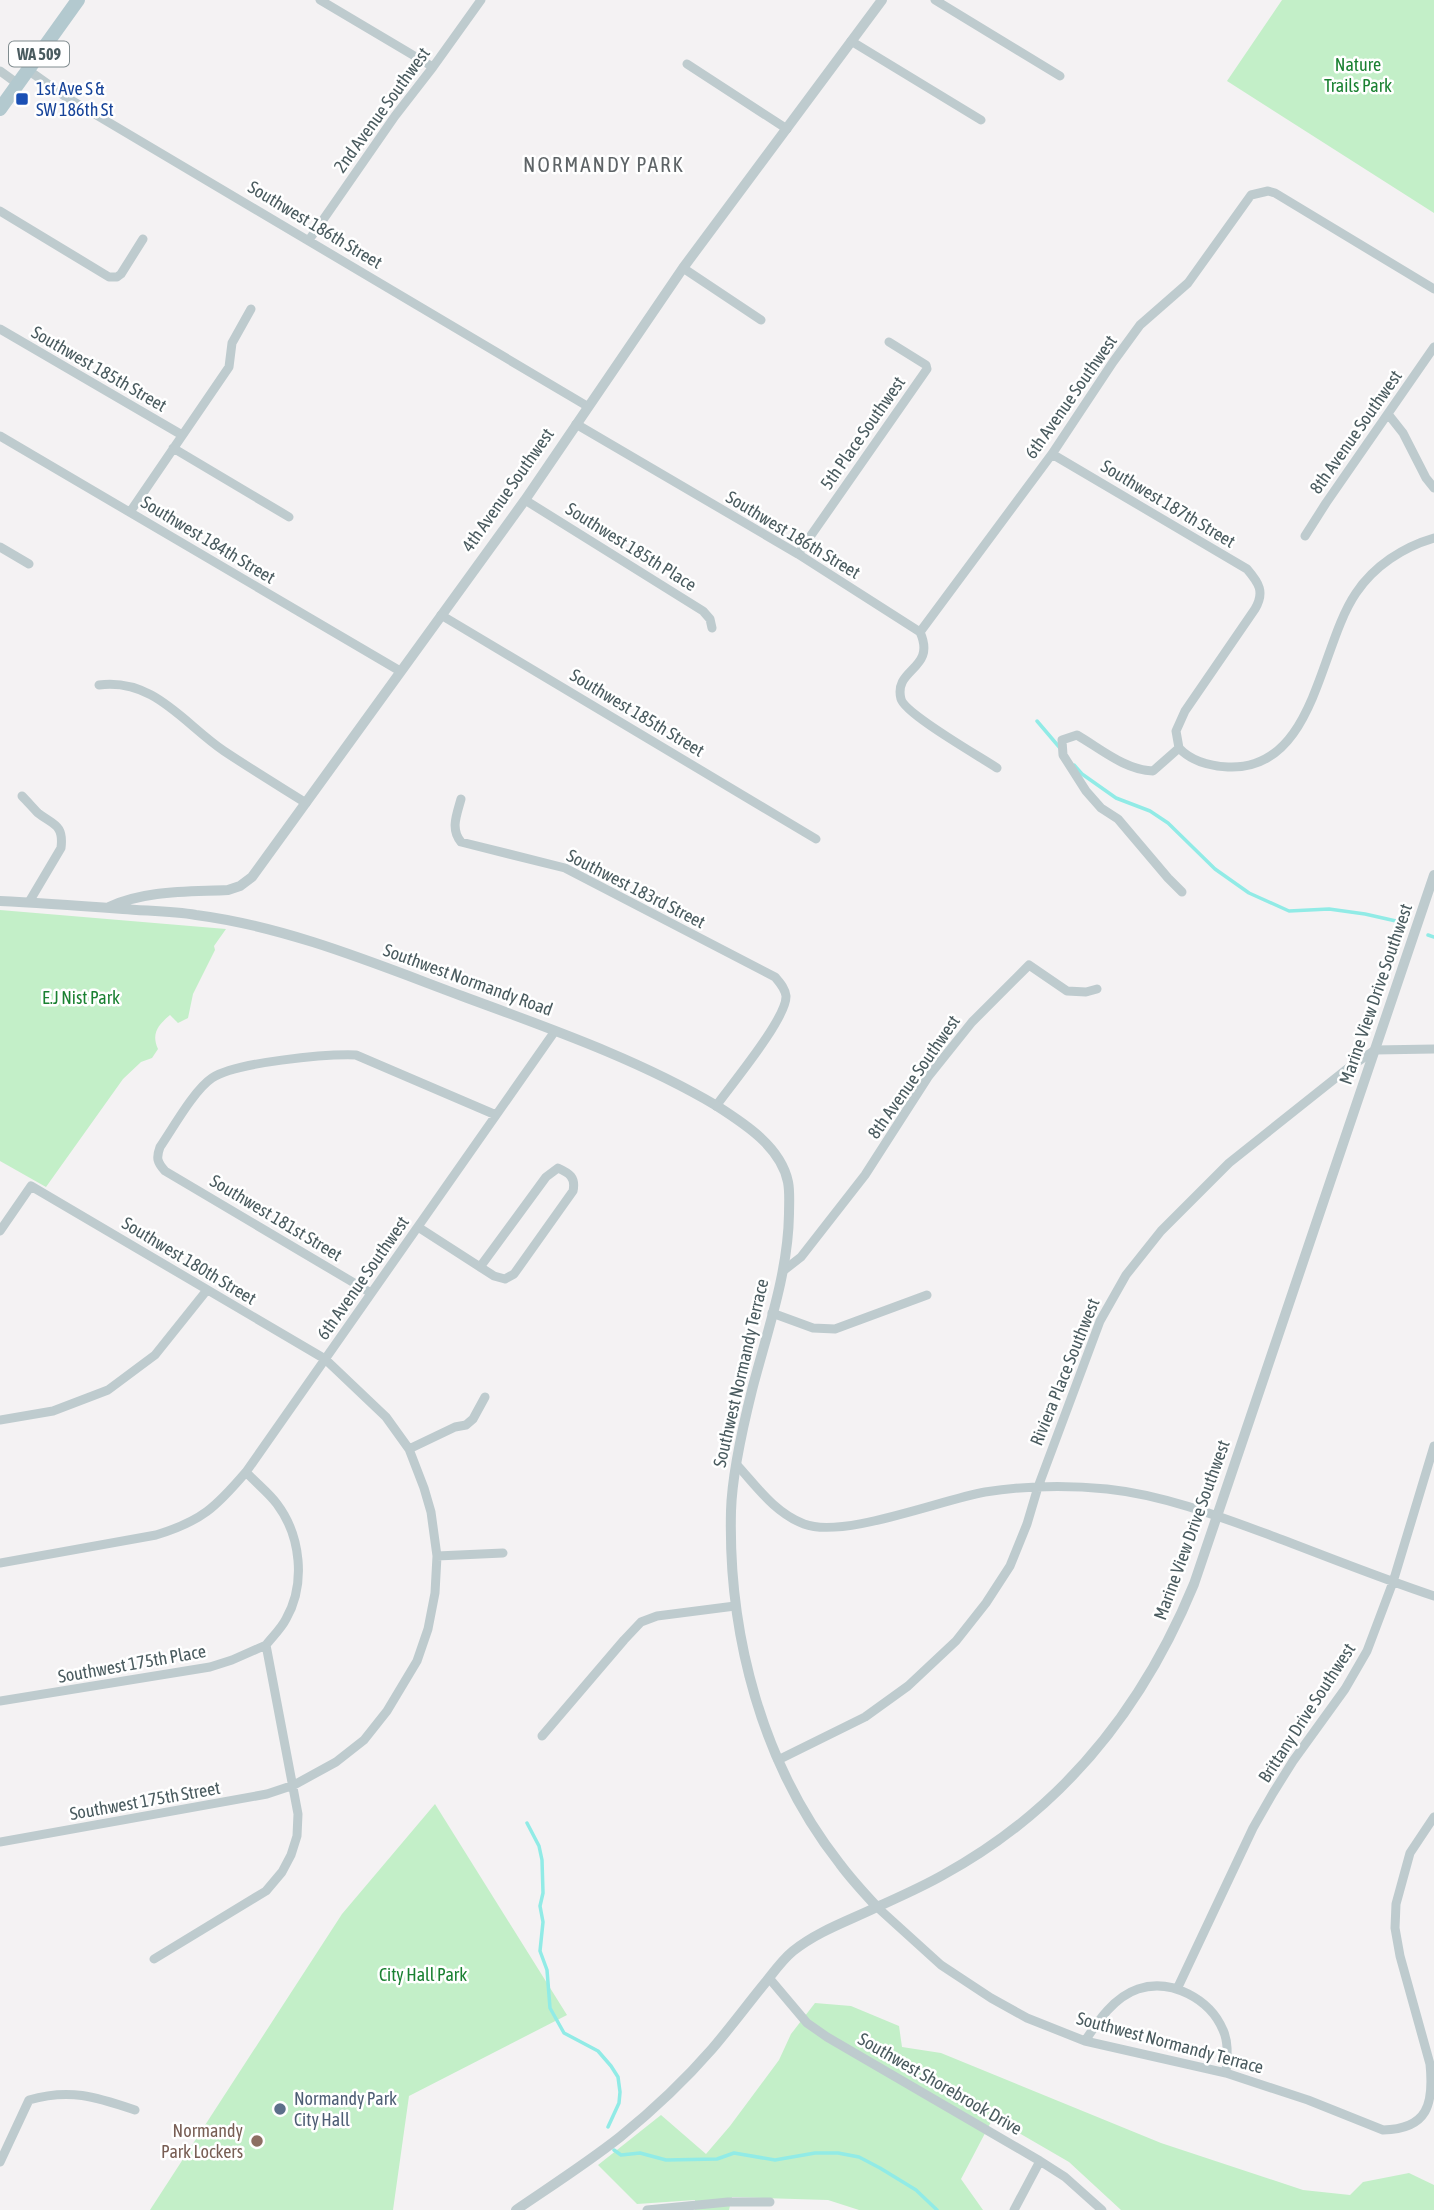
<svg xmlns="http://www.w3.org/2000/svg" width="1434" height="2210" viewBox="0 0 1434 2210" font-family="'Asap Condensed',sans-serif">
<rect width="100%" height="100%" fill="#f4f2f3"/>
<path fill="#c3efc8" d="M 1282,0 L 1434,0 L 1434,213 L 1227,81 Z
M 0,910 L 226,929 L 214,946 L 215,950 L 193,994 L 188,1018 L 178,1023 L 170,1015 C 158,1025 151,1034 158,1049 L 152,1058 L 141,1062 L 123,1079 L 46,1187 L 0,1161 Z
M 435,1804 L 567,2015 L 409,2096 L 393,2210 L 150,2210 L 342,1914 Z
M 815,2003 L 851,2006 L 899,2026 L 902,2047 L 941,2053 L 1161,2143 L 1303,2190 L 1350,2195 L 1363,2182 L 1409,2173 L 1434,2185 L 1434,2210 L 1121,2210 L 1069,2162 L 993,2118 L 961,2179 L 983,2210 L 859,2210 L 828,2200 L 732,2197 L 729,2210 L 695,2210 L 695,2200 L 637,2204 L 598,2165 L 661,2115 L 706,2154 L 730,2126 L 779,2060 L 791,2034 Z"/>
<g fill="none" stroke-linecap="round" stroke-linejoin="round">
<path stroke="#91ebe6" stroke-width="3.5" d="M 1037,721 L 1060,748
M 1074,765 L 1082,774 L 1116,798 L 1150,811 L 1168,823 L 1215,869 L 1249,893 L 1289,911 L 1329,909 L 1365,914 L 1396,921
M 1428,935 L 1434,937
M 527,1823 L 539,1846 L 542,1860 L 543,1893 L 540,1906 L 543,1922 L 540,1951 L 547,1970 L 550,2008 L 564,2033 L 598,2051 L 611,2066 L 618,2077 L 620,2092 L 619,2103 L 608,2127
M 614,2150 L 621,2155 L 640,2153 L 666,2160 L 717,2159 L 734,2153 L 775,2160 L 815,2153 L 838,2153 L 859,2157 L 880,2168 L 916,2190 L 937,2210"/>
<path stroke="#becbce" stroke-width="9" d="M 320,0 L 433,67
M 935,0 L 1060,76
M 851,41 L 981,120
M 687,64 L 787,129
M 28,70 L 66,97 L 587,406
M 0,71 L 18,84
M 0,211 L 109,277 L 117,277 L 121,274 L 143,239
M 309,240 L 395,116 L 433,67 L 481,0
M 683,268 L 761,320
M 0,329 L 182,435
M 1388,414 L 1403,433 L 1426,478 L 1434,488
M 576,424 L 798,554 L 920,632
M 0,436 L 400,671
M 173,448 L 289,517
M 1052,454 L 1247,569 C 1259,583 1265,592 1255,609 L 1185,711 L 1176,731 L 1179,748
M 525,500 L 703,611 L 710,619 L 712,628
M 130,512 L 229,367 L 232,343 L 251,309
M 1305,536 L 1326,503 L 1434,347
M 0,547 L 29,564
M 798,554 L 927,369 L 926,365 L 889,342
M 441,615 L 816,839
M 920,632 L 1052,454 L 1113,362 L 1140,325 L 1188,283 L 1251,195 L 1268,191 L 1275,193 L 1434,289
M 920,632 C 937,670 893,668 901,699 C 905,714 979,756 997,768
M 99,685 C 154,678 183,723 224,751 C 251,769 279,786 306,803
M 1179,748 C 1191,761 1210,766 1228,767 C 1315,771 1319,647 1356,593 C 1374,566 1403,547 1434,538
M 1179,748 L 1153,771 C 1125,770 1101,749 1077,735 L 1062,740 L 1063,755 L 1086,791 L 1101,808 L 1118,819 L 1168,878 L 1182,892
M 22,796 C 27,801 33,808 38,813 C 53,825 64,824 61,848 L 29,902
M 461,799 C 457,814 450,829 461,842 L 565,868 L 775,977 C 780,983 785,988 786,996 C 787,1018 731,1085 716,1106
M 418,1227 L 494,1276 L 505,1279 L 514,1274 L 573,1191 C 576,1177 569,1173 558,1168 L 546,1177 L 480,1267
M 0,1231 L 31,1186 L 325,1359 L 386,1417 L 409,1449 L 424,1488 L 431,1512 L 437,1556 L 435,1593 L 428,1629 L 417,1661 L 387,1711 L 364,1740 L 336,1762 L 294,1785 L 267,1794 L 0,1842
M 783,1271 L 801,1257 L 865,1175 L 928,1077 L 972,1022 L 1029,965 L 1067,991 L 1086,992 L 1097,989
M 371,1293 L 165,1171 C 157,1162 156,1158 160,1147 C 173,1128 194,1090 212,1078 C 236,1062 326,1054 356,1055 L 496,1115
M 772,1313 L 813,1328 L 835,1329 L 927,1295
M 0,1420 L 53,1411 L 108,1390 L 155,1355 L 207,1290
M 409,1449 L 455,1427 L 466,1425 L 473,1419 L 485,1397
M 737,1465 C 757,1487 775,1513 804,1524 C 843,1539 940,1500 985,1492 C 1024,1486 1067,1485 1107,1489 C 1164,1495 1221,1517 1275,1537 C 1328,1557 1380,1578 1434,1596
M 437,1556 L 503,1553
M 0,1563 L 156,1535 C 202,1521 216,1507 246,1472 L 555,1031
M 0,1701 L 210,1667 L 232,1660 L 266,1645
M 542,1736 L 624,1640 L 641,1622 L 657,1616 L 735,1606
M 778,1760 L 865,1717 L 908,1686 L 956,1641 L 986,1603 L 1010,1566 L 1027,1524 L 1038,1487 L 1100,1321 L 1126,1275 L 1161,1231 L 1229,1163 L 1347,1069 L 1375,1050 L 1434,1049
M 877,1907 L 941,1965 L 991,1998 L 1027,2018 L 1085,2041 L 1226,2073 L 1308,2100 L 1383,2130 C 1428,2129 1434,2104 1430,2064 L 1400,1956 L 1395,1928 L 1396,1904 L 1410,1853 L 1434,1817
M 154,1959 L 266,1891 L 282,1872 L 291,1855 L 297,1836 L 298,1814 L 266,1645 C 272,1637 281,1629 286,1619 C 306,1584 301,1536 277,1504 C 269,1493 256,1483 246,1472
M 769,1978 L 807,2023 L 827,2037 L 1040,2161 L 1065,2177 L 1102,2210
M 1178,1987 L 1253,1828 L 1273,1793 L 1293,1761 L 1345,1689 L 1367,1651 L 1393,1582 L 1434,1446
M 1085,2041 C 1098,2021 1114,1997 1138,1989 C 1171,1978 1210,1999 1223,2030 C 1229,2043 1227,2058 1226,2073
M 0,2162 L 29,2100 C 70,2088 96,2097 135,2110
M 647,2210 L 728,2202 L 770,2202
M 1014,2210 L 1040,2161"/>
<path stroke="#becbce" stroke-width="10" d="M 0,901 C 41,903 82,906 123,909 C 147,911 172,911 196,915 C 288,927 376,964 462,996 C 548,1028 638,1059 717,1106 C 745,1124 781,1147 788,1182 C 790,1192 789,1204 789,1214 C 788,1274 767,1332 752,1390 C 743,1426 732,1474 731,1511 C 728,1635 762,1765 840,1864 C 851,1879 864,1893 877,1907
M 109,907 C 146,890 188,892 228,890 L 240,886 L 252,877 L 525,500 L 683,268 L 882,0
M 516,2210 C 551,2186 587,2163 620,2137 C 652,2111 685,2080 712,2049 C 730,2028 747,2005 765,1983 C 773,1973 782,1960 793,1951 C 818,1931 848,1921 877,1907 C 899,1897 922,1887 943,1875 C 1062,1810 1143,1708 1194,1584 L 1434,875"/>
<path stroke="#b3c9cf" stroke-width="14" d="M 0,109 L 78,0"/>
</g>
<rect fill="#1a4fb4" stroke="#fff" stroke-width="2.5" x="15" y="92" width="14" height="14" rx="3.5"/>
<circle fill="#5c6f8a" stroke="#fff" stroke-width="2.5" cx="280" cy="2109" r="7"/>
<circle fill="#8d6e63" stroke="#fff" stroke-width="2.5" cx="257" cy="2141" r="7"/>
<g text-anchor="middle" stroke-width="5" stroke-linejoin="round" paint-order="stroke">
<rect fill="#fff" stroke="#808c8f" stroke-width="2" x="9" y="41.5" width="60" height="25" rx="5"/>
<g font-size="16" font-weight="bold" fill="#4a5b5f">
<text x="39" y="60">WA 509</text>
</g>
<g font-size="18" fill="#1a8132" stroke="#fff">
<text x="1358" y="71">Nature<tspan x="1358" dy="21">Trails Park</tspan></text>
<text x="81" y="1004">E.J Nist Park</text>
<text x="423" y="1981">City Hall Park</text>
</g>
<g font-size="18" fill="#164399" stroke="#fff" text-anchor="start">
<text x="36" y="95">1st Ave S &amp;<tspan x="36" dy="21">SW 186th St</tspan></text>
</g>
<g font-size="18" fill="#4a5b5f" stroke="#fff">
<text transform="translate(382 110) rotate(-54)" y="6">2nd Avenue Southwest</text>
<text transform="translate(315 225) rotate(31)" y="6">Southwest 186th Street</text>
<text transform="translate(99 369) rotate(30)" y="6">Southwest 185th Street</text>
<text transform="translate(1071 397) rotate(-55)" y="6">6th Avenue Southwest</text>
<text transform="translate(1356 432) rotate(-55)" y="6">8th Avenue Southwest</text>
<text transform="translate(863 433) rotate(-55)" y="6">5th Place Southwest</text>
<text transform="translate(508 490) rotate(-55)" y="6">4th Avenue Southwest</text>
<text transform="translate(1168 504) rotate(31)" y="6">Southwest 187th Street</text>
<text transform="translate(793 535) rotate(31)" y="6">Southwest 186th Street</text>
<text transform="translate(208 540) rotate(31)" y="6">Southwest 184th Street</text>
<text transform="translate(631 547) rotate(32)" y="6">Southwest 185th Place</text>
<text transform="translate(637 713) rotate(31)" y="6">Southwest 185th Street</text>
<text transform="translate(636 889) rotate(27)" y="6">Southwest 183rd Street</text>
<text transform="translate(468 980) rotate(20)" y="6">Southwest Normandy Road</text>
<text transform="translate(1376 994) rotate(-71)" y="6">Marine View Drive Southwest</text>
<text transform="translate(914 1077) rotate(-55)" y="6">8th Avenue Southwest</text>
<text transform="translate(276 1218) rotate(31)" y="6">Southwest 181st Street</text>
<text transform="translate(189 1261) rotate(31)" y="6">Southwest 180th Street</text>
<text transform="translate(363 1278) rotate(-55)" y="6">6th Avenue Southwest</text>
<text transform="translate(1065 1372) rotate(-68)" y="6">Riviera Place Southwest</text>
<text transform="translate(741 1373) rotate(-77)" y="6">Southwest Normandy Terrace</text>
<text transform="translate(1192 1530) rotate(-70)" y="6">Marine View Drive Southwest</text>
<text transform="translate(132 1664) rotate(-10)" y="6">Southwest 175th Place</text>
<text transform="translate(1307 1713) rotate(-57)" y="6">Brittany Drive Southwest</text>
<text transform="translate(145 1801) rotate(-10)" y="6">Southwest 175th Street</text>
<text transform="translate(1170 2043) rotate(15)" y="6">Southwest Normandy Terrace</text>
<text transform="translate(940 2084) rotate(30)" y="6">Southwest Shorebrook Drive</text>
</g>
<g font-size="18" fill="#4e5e75" stroke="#fff" text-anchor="start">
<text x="294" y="2105">Normandy Park<tspan x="294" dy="21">City Hall</tspan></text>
</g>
<g font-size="18" fill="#785e54" stroke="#fff" text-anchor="end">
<text x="243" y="2137">Normandy<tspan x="243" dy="21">Park Lockers</tspan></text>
</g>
<g font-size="21" letter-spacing="2" fill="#5e6467" stroke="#fff">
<text x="604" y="172">NORMANDY PARK</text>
</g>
</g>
</svg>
